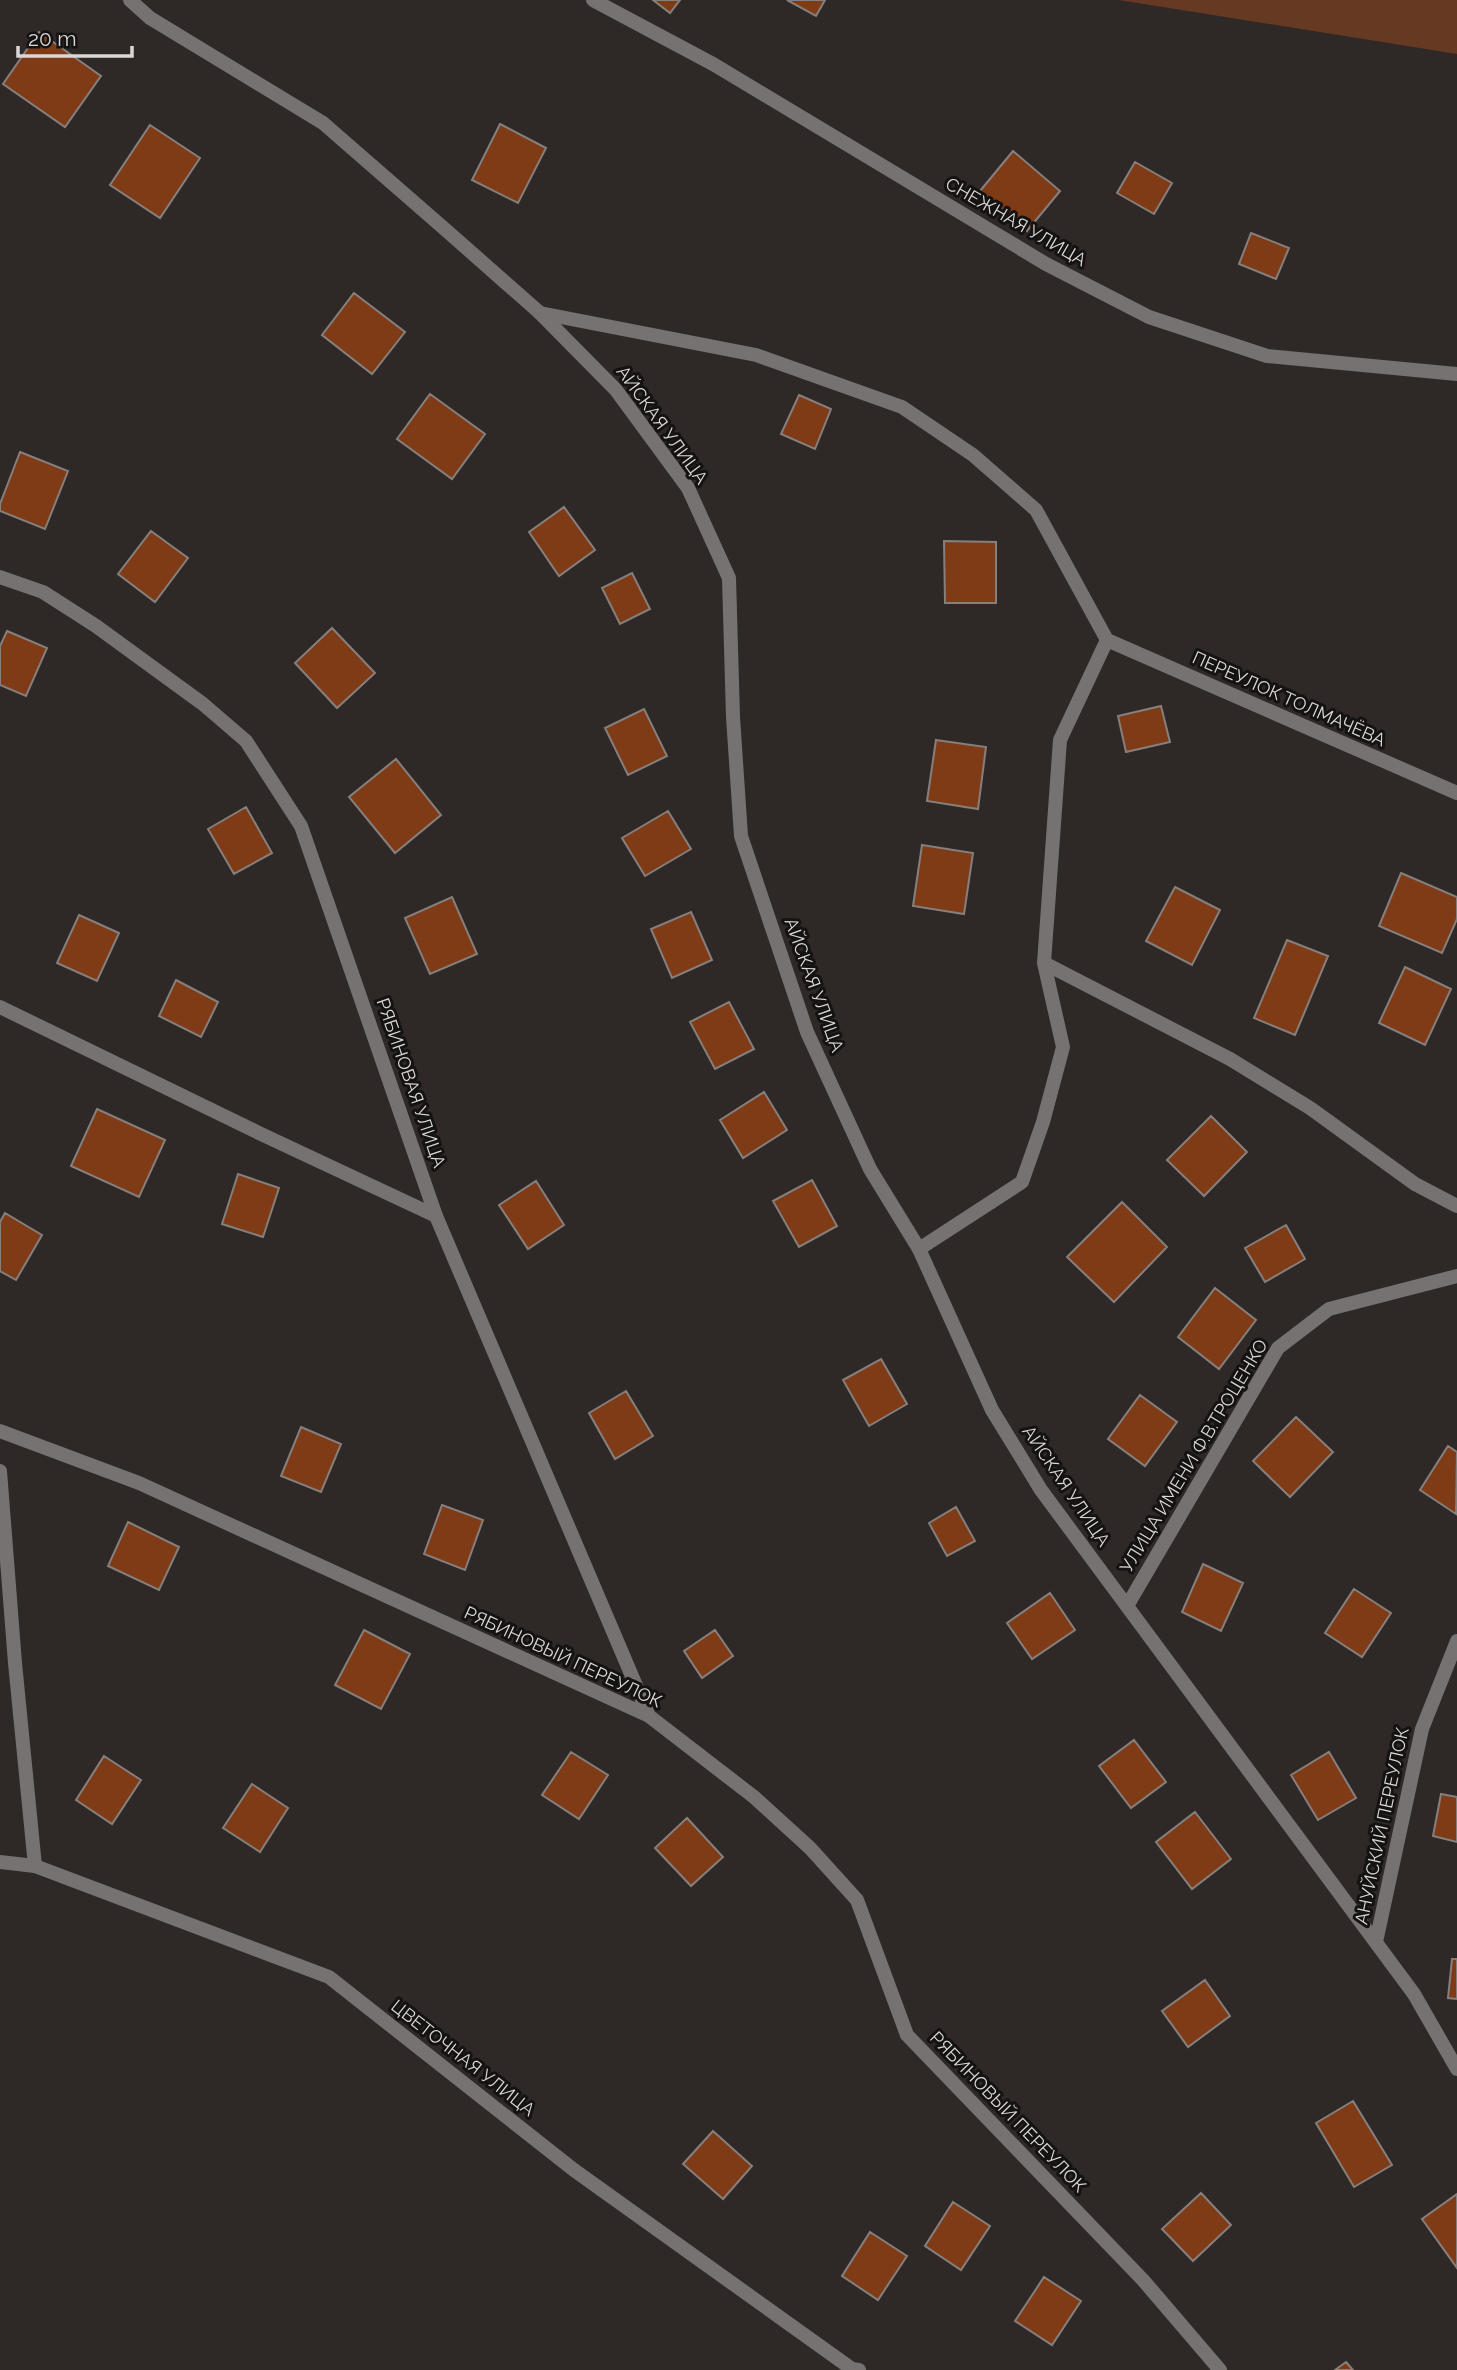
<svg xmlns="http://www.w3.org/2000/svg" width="1457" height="2370" viewBox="0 0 1457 2370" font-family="Raleway,sans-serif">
<rect width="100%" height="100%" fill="#2e2927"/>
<path fill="#663922" d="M 1119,0 L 1457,0 L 1457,54 Z"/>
<path fill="#7f3b16" stroke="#857f7d" stroke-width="2" d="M 653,0 L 680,0 L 670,13 Z
M 787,0 L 825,0 L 816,16 Z
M 39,32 L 101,76 L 65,127 L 3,84 Z
M 500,124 L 546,148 L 518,203 L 472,180 Z
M 150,125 L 200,158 L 160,218 L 110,185 Z
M 1013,151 L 1060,191 L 1027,231 L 980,191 Z
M 1135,162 L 1172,183 L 1154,214 L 1117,193 Z
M 1251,233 L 1289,248 L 1276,279 L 1239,264 Z
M 354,293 L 405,332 L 372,374 L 322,335 Z
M 430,394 L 485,434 L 452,479 L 397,439 Z
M 799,395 L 831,409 L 815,449 L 781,434 Z
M 20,452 L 68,471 L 45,529 L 0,511 L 0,504 Z
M 564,507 L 595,550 L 559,576 L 529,532 Z
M 151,531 L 188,558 L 155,602 L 118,574 Z
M 944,541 L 996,542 L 996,603 L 945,603 Z
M 632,573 L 650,609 L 620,624 L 602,588 Z
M 332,628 L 375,673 L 337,708 L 295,663 Z
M 7,631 L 47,648 L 26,696 L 0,685 L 0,646 Z
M 1161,706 L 1170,742 L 1126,752 L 1118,716 Z
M 644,709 L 667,756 L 628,775 L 605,728 Z
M 936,740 L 986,747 L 978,809 L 927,801 Z
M 396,759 L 441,815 L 395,853 L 349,797 Z
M 246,807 L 272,853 L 234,874 L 208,829 Z
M 668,811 L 691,849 L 645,876 L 622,838 Z
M 922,845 L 973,853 L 964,914 L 913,906 Z
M 1401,873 L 1457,897 L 1457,919 L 1442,953 L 1379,926 Z
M 1175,887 L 1220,910 L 1192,965 L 1146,941 Z
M 452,897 L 477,954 L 430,974 L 405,918 Z
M 691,912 L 712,960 L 672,978 L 651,929 Z
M 79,915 L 119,933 L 97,981 L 57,963 Z
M 1287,940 L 1328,956 L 1295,1035 L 1254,1018 Z
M 1405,967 L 1451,989 L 1425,1045 L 1379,1023 Z
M 176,980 L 218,1002 L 201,1037 L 159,1016 Z
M 729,1002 L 754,1049 L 715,1069 L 690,1022 Z
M 764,1092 L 787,1130 L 743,1158 L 720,1120 Z
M 97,1109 L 165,1140 L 139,1197 L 71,1166 Z
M 1211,1116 L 1247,1152 L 1204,1196 L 1167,1160 Z
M 238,1174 L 279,1188 L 263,1237 L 222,1224 Z
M 812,1180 L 837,1226 L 799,1247 L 773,1201 Z
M 536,1181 L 564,1225 L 528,1249 L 499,1205 Z
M 1122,1202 L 1167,1247 L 1114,1302 L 1067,1257 Z
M 5,1213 L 42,1235 L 16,1280 L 0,1271 L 0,1222 Z
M 1286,1225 L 1305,1259 L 1265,1282 L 1245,1248 Z
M 1215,1288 L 1256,1320 L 1219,1369 L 1178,1337 Z
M 881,1359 L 907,1404 L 869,1426 L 843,1380 Z
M 626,1391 L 653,1436 L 615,1459 L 589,1413 Z
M 1140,1395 L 1177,1422 L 1145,1466 L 1108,1439 Z
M 1296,1417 L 1333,1452 L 1290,1497 L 1253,1461 Z
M 301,1427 L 341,1444 L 321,1492 L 281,1476 Z
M 1448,1446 L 1457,1452 L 1456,1514 L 1420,1490 Z
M 442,1505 L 483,1520 L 465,1570 L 424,1554 Z
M 956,1507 L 975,1541 L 947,1556 L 929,1523 Z
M 128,1522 L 179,1547 L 159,1590 L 108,1566 Z
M 1203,1564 L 1243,1583 L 1221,1631 L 1182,1612 Z
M 1354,1589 L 1391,1613 L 1362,1657 L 1325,1633 Z
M 1050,1593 L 1075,1630 L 1032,1659 L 1007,1623 Z
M 364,1630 L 410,1654 L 381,1709 L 335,1685 Z
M 715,1630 L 733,1656 L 702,1678 L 684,1651 Z
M 1134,1740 L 1166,1782 L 1131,1808 L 1099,1766 Z
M 571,1752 L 608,1775 L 579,1819 L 542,1795 Z
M 1329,1752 L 1356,1798 L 1318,1820 L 1291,1775 Z
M 104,1756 L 141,1780 L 112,1824 L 76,1800 Z
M 252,1784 L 288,1808 L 260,1852 L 223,1828 Z
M 1441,1794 L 1457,1797 L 1457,1842 L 1433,1836 Z
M 1195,1812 L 1231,1859 L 1192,1889 L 1156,1842 Z
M 687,1818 L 723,1857 L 691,1886 L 655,1848 Z
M 1452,1959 L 1457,1959 L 1457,1999 L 1448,1998 Z
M 1205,1980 L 1230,2016 L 1188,2047 L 1162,2011 Z
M 1353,2101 L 1392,2165 L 1354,2187 L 1316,2123 Z
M 713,2131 L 752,2166 L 723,2199 L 683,2164 Z
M 1201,2193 L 1231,2225 L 1193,2261 L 1162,2229 Z
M 1457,2194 L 1457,2268 L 1422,2219 Z
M 953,2202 L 990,2226 L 961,2270 L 925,2246 Z
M 870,2232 L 907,2256 L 878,2300 L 842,2276 Z
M 1044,2277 L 1081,2301 L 1052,2345 L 1015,2321 Z
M 1346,2362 L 1353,2370 L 1335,2370 Z"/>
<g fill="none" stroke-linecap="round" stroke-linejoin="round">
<path stroke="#757271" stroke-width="14" d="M 540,313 L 756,355 L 902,407 L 973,455 L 1036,510 L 1107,640 L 1060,740 L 1044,963 L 1063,1047 L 1043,1122 L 1022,1182 L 919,1249
M 1107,640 L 1457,793
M 1044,963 L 1230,1059 L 1310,1108 L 1415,1184 L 1457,1206
M 0,1007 L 261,1134 L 436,1216
M 0,1471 L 15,1663 L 35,1866"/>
<path stroke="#757271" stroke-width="14" d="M 130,0 L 150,18 L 323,123 L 447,231 L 540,313 L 616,390 L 688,488 L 729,578 L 733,717 L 741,836 L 807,1032 L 870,1169 L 919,1249 L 992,1410 L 1041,1490 L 1414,1994 L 1457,2069
M 593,0 L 713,64 L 1046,264 L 1149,317 L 1267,356 L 1457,374
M 0,577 L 43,592 L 96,626 L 203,704 L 246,741 L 301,826 L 436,1216 L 649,1716
M 0,1431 L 139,1483 L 649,1716 L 754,1797 L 810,1848 L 857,1900 L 907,2035 L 1143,2280 L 1220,2370
M 1127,1606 L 1278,1348 L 1329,1309 L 1457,1276
M 0,1862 L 35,1866 L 329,1977 L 574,2170 L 852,2369 L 859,2370
M 1376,1942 L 1422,1729 L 1457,1641"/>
</g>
<g text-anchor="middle" stroke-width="6" stroke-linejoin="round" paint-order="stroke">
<g font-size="18" fill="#dad7d6" stroke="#151312">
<text transform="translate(1016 222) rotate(30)" y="6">СНЕЖНАЯ УЛИЦА</text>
<text transform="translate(662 425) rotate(54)" y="6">АЙСКАЯ УЛИЦА</text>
<text transform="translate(1289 699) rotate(24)" y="6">ПЕРЕУЛОК ТОЛМАЧЁВА</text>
<text transform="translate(814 985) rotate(70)" y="6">АЙСКАЯ УЛИЦА</text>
<text transform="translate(411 1083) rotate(71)" y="6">РЯБИНОВАЯ УЛИЦА</text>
<text transform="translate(1194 1456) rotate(-59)" y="6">УЛИЦА ИМЕНИ Ф.В.ТРОЦЕНКО</text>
<text transform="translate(1066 1486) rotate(56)" y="6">АЙСКАЯ УЛИЦА</text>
<text transform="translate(563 1657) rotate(25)" y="6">РЯБИНОВЫЙ ПЕРЕУЛОК</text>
<text transform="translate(1382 1826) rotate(-78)" y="6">АНУЙСКИЙ ПЕРЕУЛОК</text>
<text transform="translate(463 2058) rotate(38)" y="6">ЦВЕТОЧНАЯ УЛИЦА</text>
<text transform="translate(1008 2112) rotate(46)" y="6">РЯБИНОВЫЙ ПЕРЕУЛОК</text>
</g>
</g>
<path d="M18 46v10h114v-10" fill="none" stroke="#dad7d6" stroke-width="3.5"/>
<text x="28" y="46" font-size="21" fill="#dad7d6" stroke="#151312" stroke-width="5" paint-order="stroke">20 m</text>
</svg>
